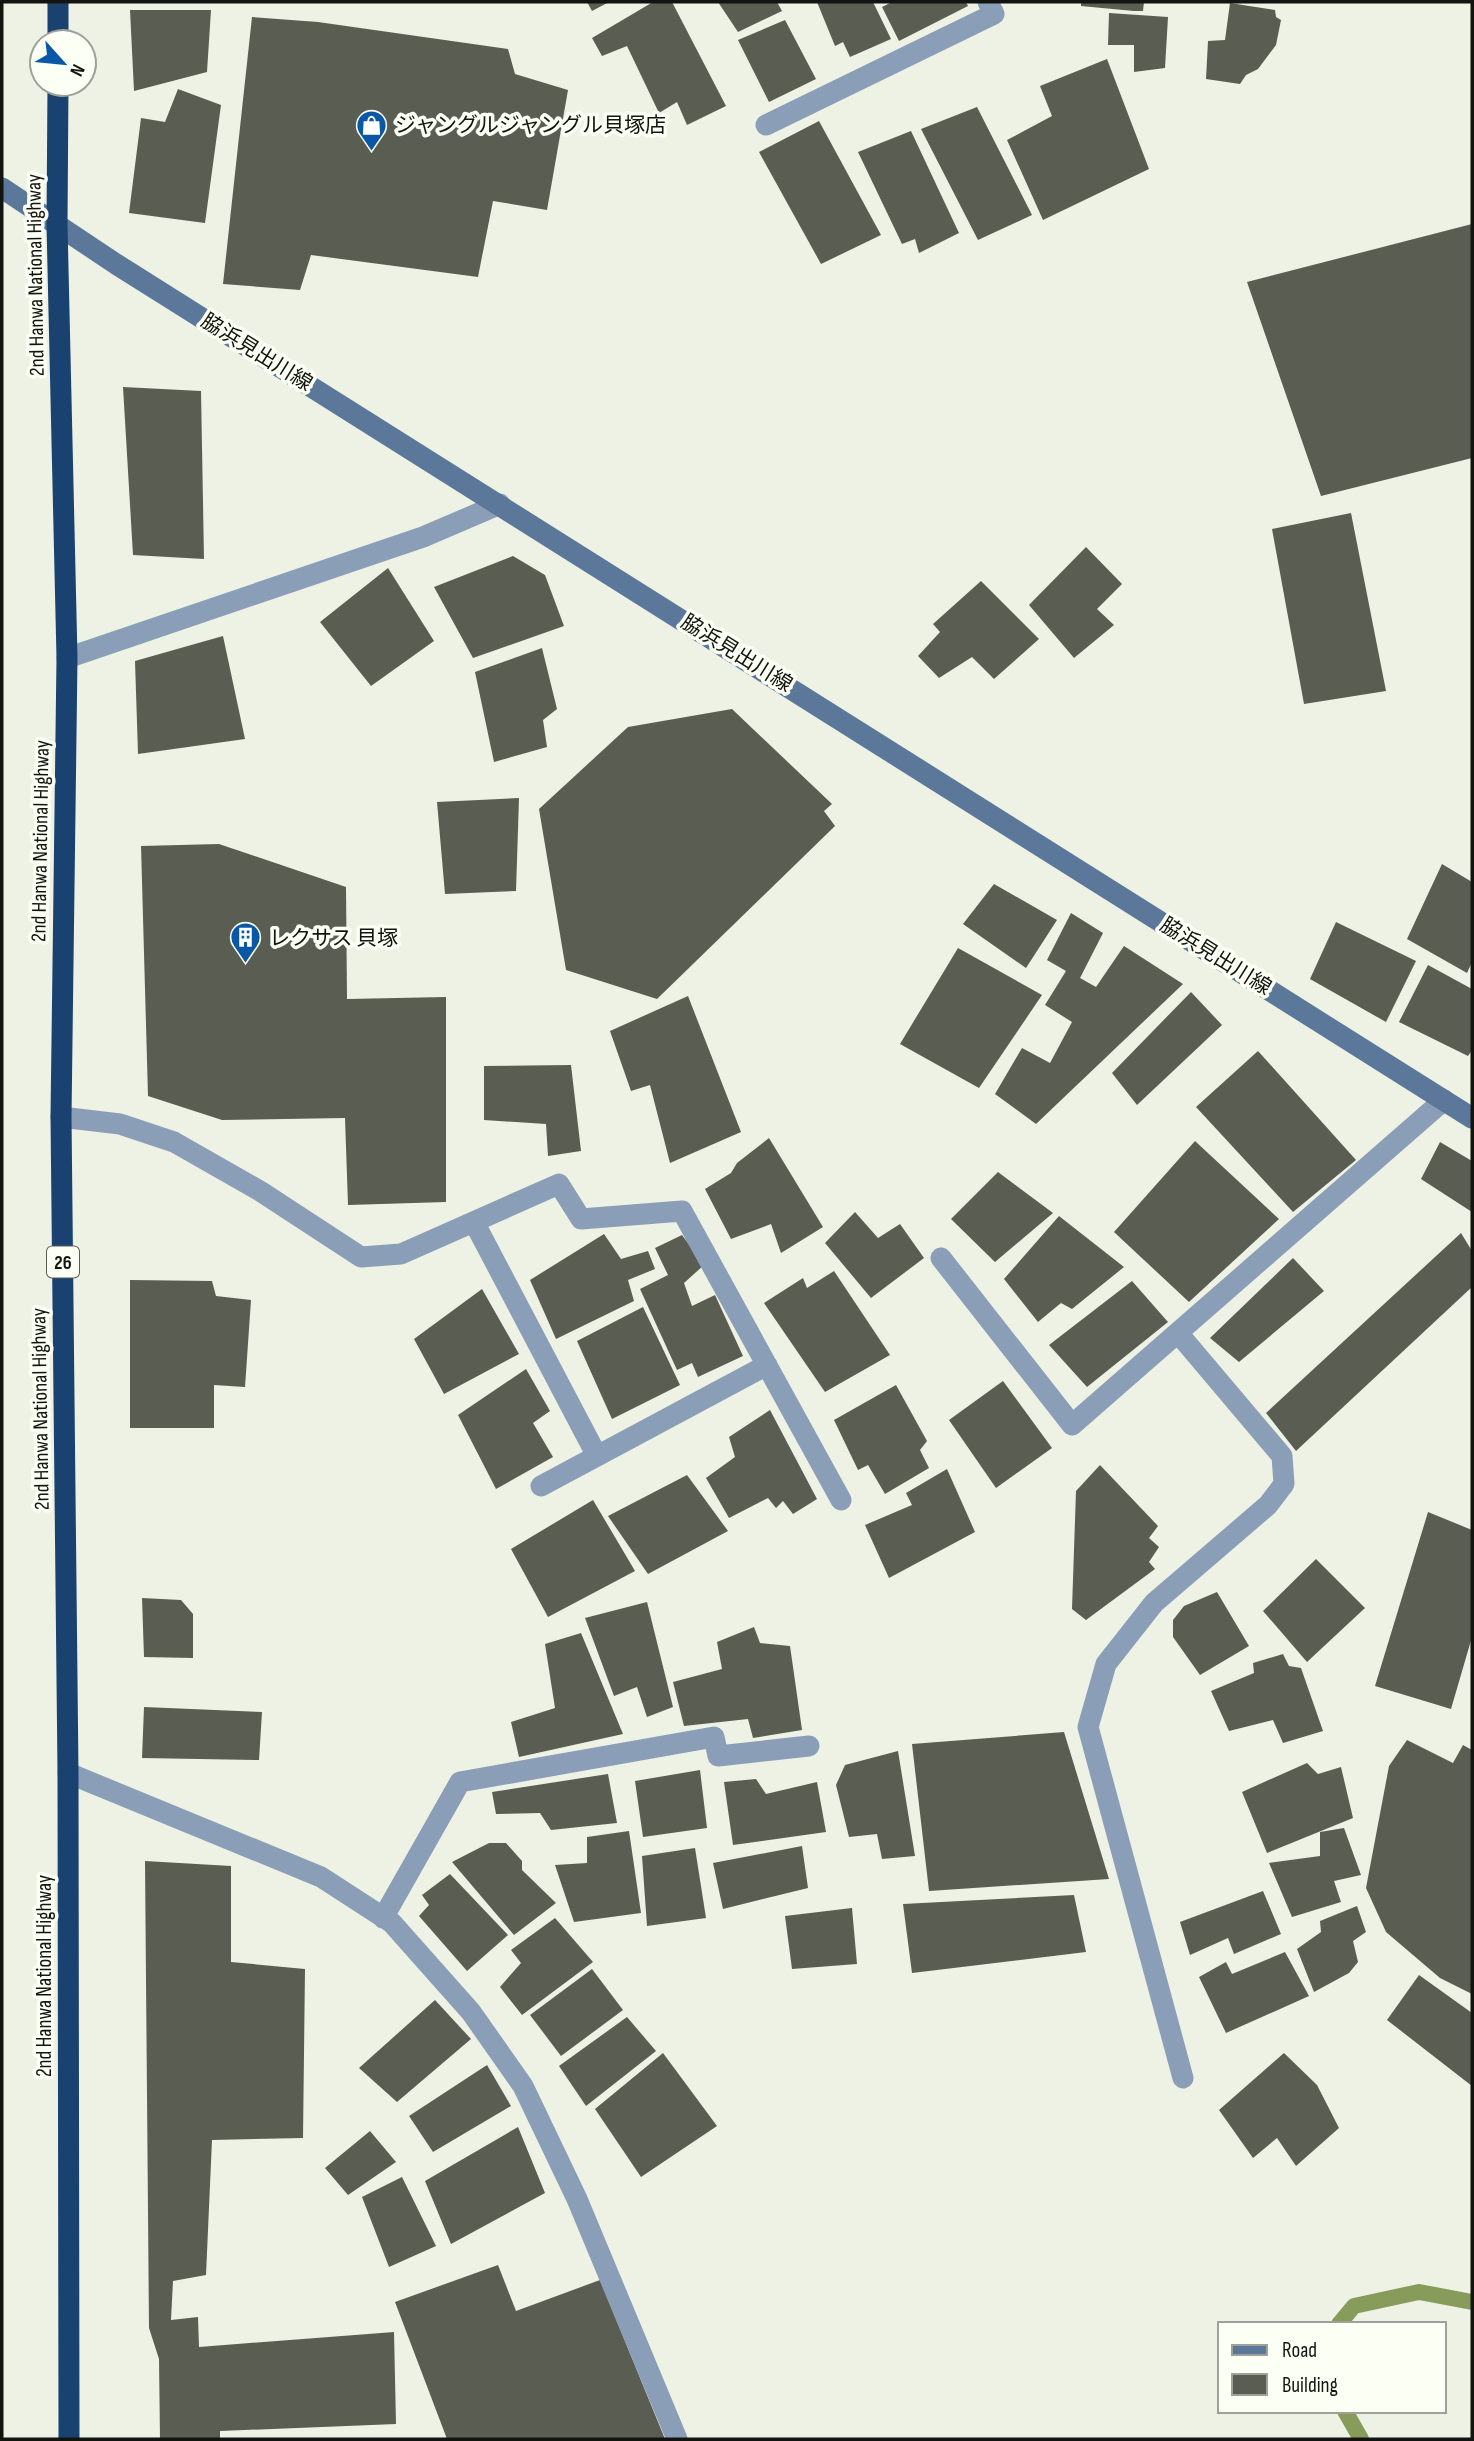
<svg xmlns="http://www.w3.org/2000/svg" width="1474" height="2441" viewBox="0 0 1474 2441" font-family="'Sofia Sans Condensed','Noto Sans JP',sans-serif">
<rect width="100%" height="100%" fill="#edf2e4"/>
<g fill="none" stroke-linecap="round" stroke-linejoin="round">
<path stroke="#879c5b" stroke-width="16" d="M 1339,2324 L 1354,2306 L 1419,2292 L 1472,2302
M 1345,2411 L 1361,2439"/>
</g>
<path fill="#5a5e52" d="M 587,2 L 609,2 L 592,11 Z
M 653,2 L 672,2 L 726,106 L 687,125 L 677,102 L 659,113 L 627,46 L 602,56 L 592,38 Z
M 718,2 L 777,2 L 782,11 L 738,32 Z
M 817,2 L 873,2 L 891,39 L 850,57 L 843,42 L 835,46 Z
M 892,2 L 966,2 L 968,6 L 899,41 L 882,7 Z
M 1081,2 L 1144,2 L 1143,11 L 1134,11 L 1081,6 Z
M 1230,3 L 1275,10 L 1276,17 L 1281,20 L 1276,45 L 1258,69 L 1246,75 L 1240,84 L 1206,79 L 1208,41 L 1225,40 Z
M 130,10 L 211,10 L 207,72 L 134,91 Z
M 1109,13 L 1168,17 L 1165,68 L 1134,72 L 1134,45 L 1108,45 Z
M 252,17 L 318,22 L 508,49 L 515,74 L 568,90 L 547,210 L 493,201 L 478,277 L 311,255 L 300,290 L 223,284 Z
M 785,20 L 816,79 L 769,102 L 738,40 Z
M 1107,59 L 1149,169 L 1043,220 L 1007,140 L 1052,116 L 1040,86 Z
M 178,89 L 221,105 L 205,223 L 129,213 L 141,118 L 165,122 Z
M 977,107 L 1032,215 L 978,240 L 921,129 Z
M 819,121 L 881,235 L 821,264 L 759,152 Z
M 911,131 L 959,233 L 919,253 L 915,239 L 902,244 L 858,152 Z
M 1472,224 L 1472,458 L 1321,496 L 1247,282 Z
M 123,387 L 201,391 L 204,559 L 133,555 Z
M 1351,513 L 1386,691 L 1304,704 L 1272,529 Z
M 1086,547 L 1122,584 L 1097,609 L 1114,625 L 1074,658 L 1029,605 Z
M 513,556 L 545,575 L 564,626 L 473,658 L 434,587 Z
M 388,568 L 434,641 L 371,686 L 320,622 Z
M 981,581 L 1039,639 L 994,679 L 972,657 L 939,678 L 918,656 L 940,632 L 933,624 Z
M 223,636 L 245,739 L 138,754 L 135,661 Z
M 542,648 L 557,709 L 543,720 L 547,747 L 494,762 L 475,672 Z
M 732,709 L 832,804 L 824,811 L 835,826 L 657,999 L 566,970 L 539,809 L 628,727 Z
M 519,798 L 516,891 L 445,894 L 437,802 Z
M 219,844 L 346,887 L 347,999 L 446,997 L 446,1202 L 348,1205 L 345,1118 L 222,1120 L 148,1096 L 141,846 Z
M 1442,864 L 1472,882 L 1472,962 L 1467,973 L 1407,939 Z
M 994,884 L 1057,920 L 1026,968 L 963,924 Z
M 1071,913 L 1103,933 L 1080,978 L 1096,987 L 1124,946 L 1183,984 L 1036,1124 L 995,1094 L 1022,1048 L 1050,1063 L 1072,1022 L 1045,1005 L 1066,971 L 1047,960 Z
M 1336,922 L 1416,961 L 1386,1022 L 1310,979 Z
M 958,948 L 1042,995 L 979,1088 L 900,1044 Z
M 1428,965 L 1472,989 L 1472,1050 L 1468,1056 L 1399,1022 Z
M 1191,992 L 1222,1025 L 1137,1105 L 1112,1073 Z
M 688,996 L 741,1132 L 670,1163 L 650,1085 L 631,1091 L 610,1031 Z
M 1258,1051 L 1356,1160 L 1293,1212 L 1196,1107 Z
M 571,1065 L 581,1151 L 548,1156 L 546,1124 L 484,1120 L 484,1066 Z
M 769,1138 L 823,1227 L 781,1253 L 771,1224 L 731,1239 L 705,1189 L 731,1173 L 737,1163 Z
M 1195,1141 L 1279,1219 L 1189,1302 L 1114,1232 Z
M 1440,1142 L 1472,1161 L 1472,1212 L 1421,1179 Z
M 998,1172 L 1053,1213 L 995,1262 L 951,1219 Z
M 855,1212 L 878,1238 L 900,1224 L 924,1258 L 871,1298 L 825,1243 Z
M 1059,1216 L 1124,1267 L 1072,1309 L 1061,1303 L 1038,1322 L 1004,1279 Z
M 1461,1233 L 1472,1251 L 1472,1287 L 1296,1451 L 1266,1413 Z
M 604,1234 L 621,1259 L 648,1251 L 655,1269 L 628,1280 L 634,1301 L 556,1339 L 530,1280 Z
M 682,1235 L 704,1265 L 684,1283 L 692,1306 L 715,1295 L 743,1356 L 698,1377 L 692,1363 L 677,1370 L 640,1289 L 668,1275 L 655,1248 Z
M 1293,1258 L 1324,1291 L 1239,1362 L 1210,1338 Z
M 834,1271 L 890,1355 L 825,1392 L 764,1303 L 803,1278 L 807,1288 Z
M 130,1280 L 212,1281 L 216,1296 L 251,1300 L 245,1387 L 214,1385 L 214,1428 L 130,1428 Z
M 1132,1281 L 1168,1322 L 1087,1387 L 1049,1345 Z
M 482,1289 L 519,1354 L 444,1394 L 414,1339 Z
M 643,1307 L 680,1385 L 612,1419 L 577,1341 Z
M 526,1369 L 550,1411 L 533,1423 L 553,1457 L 496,1489 L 458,1415 Z
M 1003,1381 L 1052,1448 L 996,1488 L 949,1420 Z
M 896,1385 L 927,1441 L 920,1450 L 929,1468 L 885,1494 L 868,1465 L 858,1470 L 834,1420 Z
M 770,1410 L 817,1499 L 793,1514 L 783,1501 L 776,1508 L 768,1498 L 729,1518 L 706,1478 L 735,1457 L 729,1437 Z
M 1100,1465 L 1158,1526 L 1149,1538 L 1159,1547 L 1149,1562 L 1155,1569 L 1086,1620 L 1072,1609 L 1076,1491 Z
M 947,1469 L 975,1532 L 889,1578 L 865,1525 L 912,1505 L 906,1493 Z
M 687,1475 L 728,1531 L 648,1574 L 608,1516 Z
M 593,1500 L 635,1571 L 548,1617 L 511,1549 Z
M 1428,1512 L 1472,1530 L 1472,1637 L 1451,1709 L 1375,1686 Z
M 1316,1559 L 1365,1608 L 1307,1662 L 1263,1611 Z
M 1217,1592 L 1249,1646 L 1200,1675 L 1173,1637 L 1173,1620 L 1184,1606 Z
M 142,1598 L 181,1600 L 193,1614 L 193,1658 L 144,1657 Z
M 647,1602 L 673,1707 L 647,1717 L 637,1687 L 614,1696 L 585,1618 Z
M 754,1627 L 760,1643 L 790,1646 L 802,1730 L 753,1738 L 748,1719 L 684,1726 L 673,1682 L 722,1669 L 717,1642 Z
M 581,1633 L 623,1734 L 519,1757 L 511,1722 L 555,1708 L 545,1644 Z
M 1283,1654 L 1289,1666 L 1301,1668 L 1323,1731 L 1283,1743 L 1273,1720 L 1229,1731 L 1211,1691 L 1254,1673 L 1253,1663 Z
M 144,1707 L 262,1712 L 259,1760 L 142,1758 Z
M 1064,1732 L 1109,1879 L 929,1891 L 912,1744 Z
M 1407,1740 L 1453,1763 L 1463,1745 L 1472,1750 L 1472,1994 L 1440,1978 L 1386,1932 L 1366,1888 L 1389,1766 Z
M 898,1751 L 915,1856 L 882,1859 L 877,1834 L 849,1837 L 836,1785 L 845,1765 Z
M 1307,1763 L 1318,1774 L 1341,1767 L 1353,1818 L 1267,1853 L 1242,1792 Z
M 700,1770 L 707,1828 L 643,1837 L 635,1781 Z
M 608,1774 L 617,1823 L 551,1830 L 540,1813 L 496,1814 L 492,1792 Z
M 756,1779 L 766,1794 L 817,1782 L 826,1832 L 733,1845 L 724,1782 Z
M 1344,1828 L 1361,1875 L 1334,1881 L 1341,1902 L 1292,1917 L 1269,1863 L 1320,1856 L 1320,1832 Z
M 629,1831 L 641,1913 L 574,1922 L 555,1865 L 587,1863 L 587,1837 Z
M 489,1843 L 506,1843 L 522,1861 L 522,1870 L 556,1903 L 514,1935 L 452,1862 Z
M 802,1846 L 808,1888 L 723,1909 L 713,1863 Z
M 695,1848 L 706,1918 L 647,1926 L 642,1856 Z
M 145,1861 L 231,1866 L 231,1962 L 305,1969 L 303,2138 L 212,2140 L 206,2275 L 173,2281 L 171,2320 L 198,2317 L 199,2347 L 394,2332 L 396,2424 L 220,2431 L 220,2439 L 160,2439 L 159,2359 L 149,2328 Z
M 450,1874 L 508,1935 L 467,1971 L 419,1916 L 429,1905 L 422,1895 Z
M 1263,1891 L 1281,1934 L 1234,1954 L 1228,1938 L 1190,1955 L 1180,1922 Z
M 1074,1895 L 1086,1952 L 912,1973 L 903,1904 Z
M 1357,1906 L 1366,1932 L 1353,1941 L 1358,1962 L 1349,1973 L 1314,1992 L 1297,1949 L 1321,1932 L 1320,1921 Z
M 852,1908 L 857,1964 L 792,1969 L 785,1916 Z
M 555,1918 L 593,1962 L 522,2015 L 500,1987 L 521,1963 L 511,1950 Z
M 1285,1952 L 1309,1996 L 1226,2033 L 1199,1977 L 1226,1962 L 1232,1974 Z
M 592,1969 L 623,2010 L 561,2056 L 530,2015 Z
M 1419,1975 L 1472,2013 L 1472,2086 L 1387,2020 Z
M 435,2000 L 471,2039 L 397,2102 L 359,2068 Z
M 627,2017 L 656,2051 L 586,2106 L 559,2066 Z
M 663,2053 L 717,2126 L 641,2177 L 595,2109 Z
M 1284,2053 L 1317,2085 L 1339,2128 L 1296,2166 L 1277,2138 L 1253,2158 L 1219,2110 Z
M 487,2065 L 511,2106 L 433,2152 L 409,2116 Z
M 518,2127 L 545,2193 L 451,2244 L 425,2181 Z
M 370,2131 L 396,2162 L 348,2195 L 325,2168 Z
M 402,2177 L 436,2246 L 389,2267 L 362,2197 Z
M 498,2265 L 516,2311 L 600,2280 L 665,2439 L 447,2439 L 395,2302 Z"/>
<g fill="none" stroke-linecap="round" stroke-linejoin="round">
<path stroke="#8b9eb7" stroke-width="21" d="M 766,125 L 994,14 L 988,2
M 67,658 L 423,537 L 500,504
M 61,1117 L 120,1124 L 174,1142 L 260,1191 L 361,1257 L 401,1254 L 559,1184 L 581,1219 L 682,1211 L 841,1500
M 474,1222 L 597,1456
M 941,1258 L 1072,1425 L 1444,1100
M 1178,1333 L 1282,1456 L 1284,1484 L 1268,1505 L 1154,1603 L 1106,1664 L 1088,1727 L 1183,2078
M 541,1486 L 767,1365
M 68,1773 L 321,1877 L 392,1923 L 471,2012 L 523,2086 L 577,2199 L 677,2439
M 383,1918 L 460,1782 L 714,1737 L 718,1756 L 809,1746"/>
<path stroke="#5b779a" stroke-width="21" d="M 2,188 L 116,264 L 1472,1118"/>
<path stroke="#1a4271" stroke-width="21" d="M 58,42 L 58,2
M 58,84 L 57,225 L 67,658 L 61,1117 L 68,1773 L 69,2439"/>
</g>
<defs>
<symbol id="shop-pin" viewBox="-11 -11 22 30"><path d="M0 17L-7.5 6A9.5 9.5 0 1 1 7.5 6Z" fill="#0a57a6" stroke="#fbfff4"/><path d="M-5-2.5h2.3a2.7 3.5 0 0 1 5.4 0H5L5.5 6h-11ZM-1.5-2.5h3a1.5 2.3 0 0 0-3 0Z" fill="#fff"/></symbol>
<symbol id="building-pin" viewBox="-11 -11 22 30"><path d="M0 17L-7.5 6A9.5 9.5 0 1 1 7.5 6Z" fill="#0a57a6" stroke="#fbfff4"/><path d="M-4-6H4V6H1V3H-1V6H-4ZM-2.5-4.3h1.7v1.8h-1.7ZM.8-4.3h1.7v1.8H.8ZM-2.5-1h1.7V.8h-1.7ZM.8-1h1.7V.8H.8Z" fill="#fff"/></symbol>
</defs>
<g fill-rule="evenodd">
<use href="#shop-pin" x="354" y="108" width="35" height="47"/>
<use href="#building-pin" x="228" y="920" width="35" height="47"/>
</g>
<g text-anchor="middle" stroke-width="7" stroke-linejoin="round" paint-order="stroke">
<rect fill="#fbfff4" stroke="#595a54" stroke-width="2" x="47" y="1246.5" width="32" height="31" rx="5"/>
<g font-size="19" font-weight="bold" fill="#131410">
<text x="63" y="1269">26</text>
</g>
<g font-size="21" fill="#131410" stroke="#fbfff4" text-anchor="start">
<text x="395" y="132">ジャングルジャングル貝塚店</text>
<text x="269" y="945">レクサス 貝塚</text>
</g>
<g font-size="21" fill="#131410" stroke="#fbfff4">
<text transform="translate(35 275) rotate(-91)" y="7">2nd Hanwa National Highway</text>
<text transform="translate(257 352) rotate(32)" y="7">脇浜見出川線</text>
<text transform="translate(737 653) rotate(32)" y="7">脇浜見出川線</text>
<text transform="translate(40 841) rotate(-89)" y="7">2nd Hanwa National Highway</text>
<text transform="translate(1216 956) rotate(32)" y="7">脇浜見出川線</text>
<text transform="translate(40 1409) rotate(-91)" y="7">2nd Hanwa National Highway</text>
<text transform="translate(44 1976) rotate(-90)" y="7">2nd Hanwa National Highway</text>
</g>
</g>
<rect width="1474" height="2441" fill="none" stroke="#131410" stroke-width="7"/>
<rect x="1218" y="2322" width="228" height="91" fill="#fbfff4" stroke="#9ea199" stroke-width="2"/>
<rect x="1232" y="2345" width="35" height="10" fill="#5b779a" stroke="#9ea199" stroke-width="2"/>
<text x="1282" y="2357" font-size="21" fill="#131410">Road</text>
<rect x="1232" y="2374" width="35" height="21" fill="#5a5e52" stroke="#9ea199" stroke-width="2"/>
<text x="1282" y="2392" font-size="21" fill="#131410">Building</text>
<g transform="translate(63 63) rotate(117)"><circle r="33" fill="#fbfff4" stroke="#9ea199" stroke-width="2"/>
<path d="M0-5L12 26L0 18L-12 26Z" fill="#0a57a6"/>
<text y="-10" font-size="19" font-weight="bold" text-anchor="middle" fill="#131410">N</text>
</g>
</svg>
